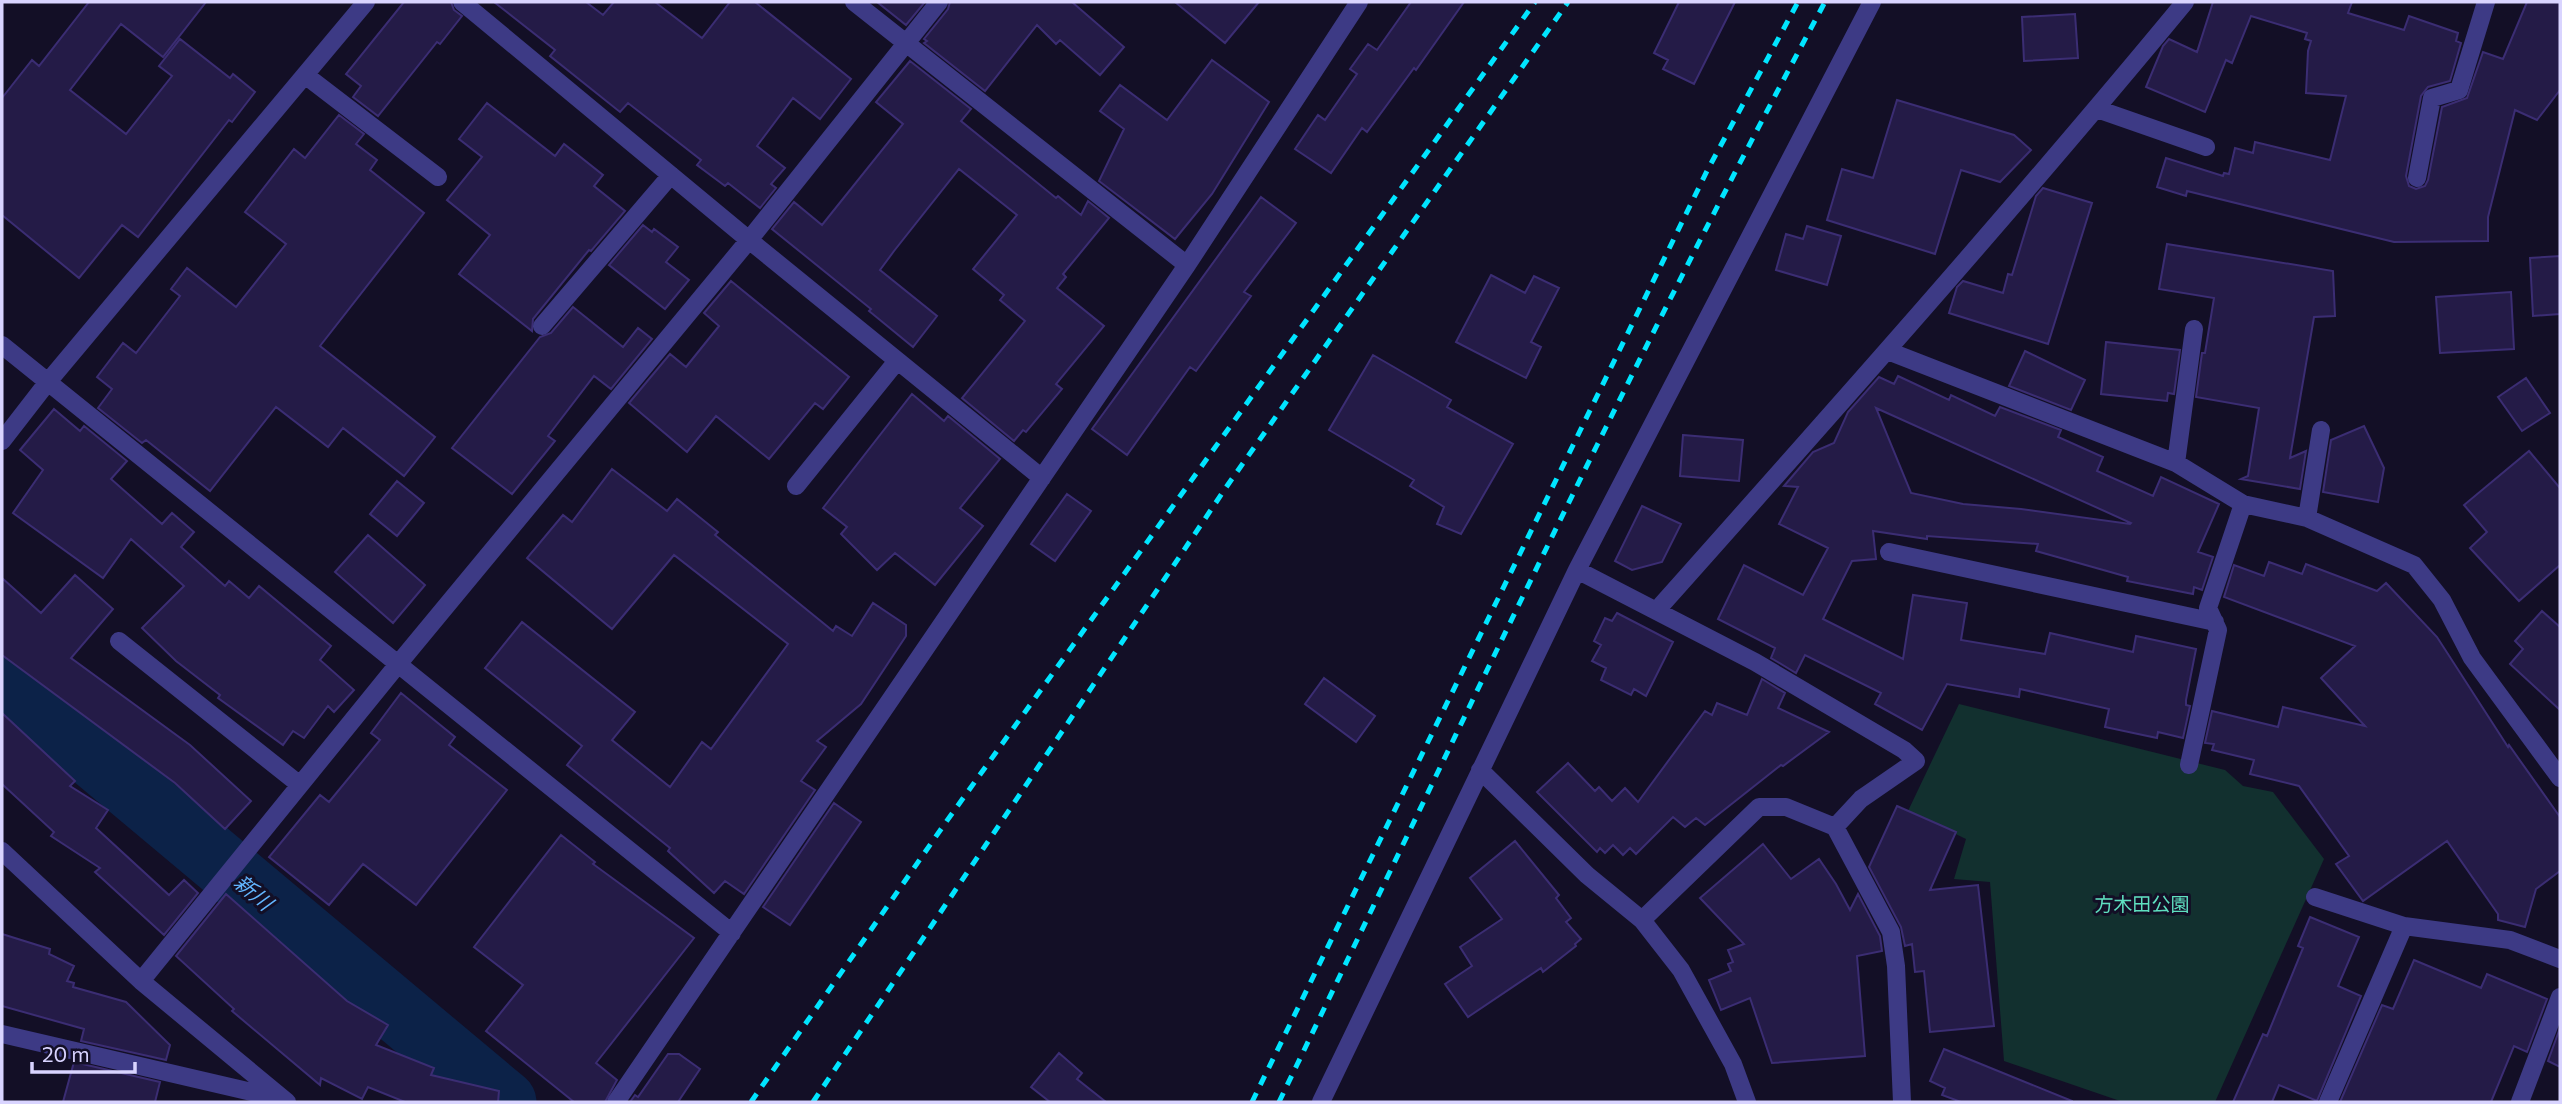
<svg xmlns="http://www.w3.org/2000/svg" width="2562" height="1104" viewBox="0 0 2562 1104" font-family="Commissioner,'Noto Sans JP',sans-serif">
<rect width="100%" height="100%" fill="#130f26"/>
<path fill="#12302f" d="M 1959,704 L 2225,770 L 2243,786 L 2273,792 L 2324,859 L 2215,1102 L 2123,1102 L 2004,1061 L 1990,882 L 1954,879 L 1966,839 L 1908,811 Z"/>
<g fill="none" stroke-linecap="round" stroke-linejoin="round">
<path stroke="#0c2248" stroke-width="63" d="M 2,685 L 66,734 L 505,1102"/>
</g>
<path fill="#241b47" stroke="#3b2d73" stroke-width="2" fill-rule="evenodd" d="M 89,2 L 206,2 L 163,57 L 121,24 L 70,90 L 126,134 L 172,76 L 159,66 L 180,39 L 230,78 L 233,74 L 255,92 L 232,122 L 229,120 L 138,237 L 122,225 L 79,278 L 2,215 L 2,98 L 32,60 L 39,66 Z
M 404,2 L 451,2 L 454,10 L 462,16 L 440,44 L 437,42 L 378,116 L 353,97 L 361,86 L 346,74 Z
M 494,2 L 586,2 L 603,15 L 614,2 L 655,2 L 702,38 L 730,2 L 755,2 L 851,79 L 820,119 L 793,98 L 757,146 L 785,168 L 771,184 L 776,188 L 760,208 L 728,183 L 725,186 L 697,165 L 701,160 L 628,103 L 620,112 L 550,56 L 555,50 Z
M 877,2 L 925,2 L 906,25 Z
M 950,2 L 1072,2 L 1124,47 L 1100,75 L 1060,40 L 1056,44 L 1037,25 L 985,91 L 924,43 L 927,41 L 924,39 L 948,9 Z
M 1175,2 L 1259,2 L 1225,43 Z
M 1411,2 L 1464,2 L 1416,70 L 1414,68 L 1367,132 L 1362,128 L 1331,173 L 1295,149 L 1318,115 L 1325,120 L 1357,74 L 1350,69 L 1368,44 L 1377,50 Z
M 1679,2 L 1735,2 L 1694,84 L 1663,69 L 1668,60 L 1654,53 Z
M 2213,2 L 2352,2 L 2348,13 L 2404,30 L 2409,16 L 2458,33 L 2456,41 L 2461,43 L 2450,81 L 2428,87 L 2421,96 L 2406,176 L 2409,186 L 2416,189 L 2425,186 L 2428,180 L 2442,107 L 2467,98 L 2483,52 L 2503,59 L 2527,2 L 2560,2 L 2560,90 L 2537,120 L 2515,110 L 2488,217 L 2488,241 L 2394,242 L 2187,191 L 2186,196 L 2157,187 L 2166,158 L 2223,176 L 2224,173 L 2229,174 L 2235,148 L 2253,153 L 2255,142 L 2330,160 L 2346,96 L 2306,93 L 2308,51 L 2311,41 L 2305,39 L 2307,33 L 2251,16 L 2232,63 L 2226,60 L 2205,112 L 2146,87 L 2163,46 L 2169,39 L 2197,52 Z
M 2075,14 L 2078,58 L 2024,61 L 2022,17 Z
M 1212,60 L 1269,102 L 1212,194 L 1175,239 L 1099,181 L 1124,129 L 1100,111 L 1120,85 L 1167,120 Z
M 910,61 L 971,109 L 961,121 L 1056,198 L 1058,196 L 1081,215 L 1088,201 L 1109,218 L 1063,274 L 1066,277 L 1057,288 L 1104,326 L 1056,384 L 1062,389 L 1026,432 L 1023,430 L 1014,441 L 962,398 L 1025,321 L 1000,300 L 1004,295 L 973,269 L 1017,215 L 959,169 L 894,251 L 880,270 L 937,316 L 913,347 L 869,311 L 871,309 L 772,229 L 794,202 L 822,225 L 903,124 L 876,102 Z
M 1897,100 L 2014,135 L 2031,150 L 2000,182 L 1961,170 L 1935,254 L 1827,220 L 1842,169 L 1873,178 Z
M 487,103 L 555,156 L 564,144 L 603,175 L 594,186 L 625,211 L 591,251 L 589,250 L 533,319 L 532,331 L 459,274 L 490,235 L 447,200 L 482,157 L 459,139 Z
M 339,115 L 364,134 L 356,144 L 377,160 L 370,170 L 424,213 L 320,346 L 435,437 L 404,476 L 343,428 L 328,447 L 276,407 L 210,491 L 146,440 L 142,443 L 98,408 L 112,389 L 97,377 L 123,343 L 136,353 L 180,296 L 171,289 L 187,268 L 236,307 L 286,244 L 245,212 L 294,149 L 305,158 Z
M 2043,188 L 2092,203 L 2048,344 L 1949,313 L 1957,287 L 1963,281 L 2003,293 L 2008,274 L 2012,275 L 2036,196 Z
M 1261,197 L 1296,223 L 1244,292 L 1251,296 L 1196,371 L 1190,367 L 1127,455 L 1092,429 Z
M 643,225 L 652,232 L 654,229 L 678,247 L 666,262 L 689,280 L 665,309 L 609,265 Z
M 1807,226 L 1841,236 L 1827,285 L 1776,270 L 1786,234 L 1803,239 Z
M 2167,244 L 2333,271 L 2335,316 L 2314,317 L 2290,458 L 2306,451 L 2300,489 L 2241,479 L 2248,476 L 2259,408 L 2196,397 L 2202,353 L 2205,353 L 2214,298 L 2159,289 Z
M 2560,256 L 2560,314 L 2533,316 L 2530,258 Z
M 1491,275 L 1525,293 L 1534,276 L 1559,288 L 1531,342 L 1541,347 L 1526,378 L 1456,342 Z
M 731,281 L 849,377 L 823,409 L 815,403 L 769,459 L 716,416 L 687,452 L 629,403 L 670,354 L 686,367 L 719,326 L 704,313 Z
M 2511,292 L 2514,349 L 2440,353 L 2436,297 Z
M 573,307 L 623,347 L 638,328 L 652,339 L 611,389 L 594,376 L 548,436 L 555,441 L 512,494 L 452,448 L 540,337 L 551,333 Z
M 2106,342 L 2180,350 L 2174,394 L 2168,393 L 2167,401 L 2101,394 Z
M 2025,351 L 2085,380 L 2071,410 L 2009,386 Z
M 1373,355 L 1451,400 L 1447,407 L 1513,444 L 1461,534 L 1437,524 L 1444,507 L 1410,486 L 1414,480 L 1329,430 Z
M 1898,376 L 1949,400 L 1951,395 L 1995,416 L 2000,407 L 2061,430 L 2058,437 L 2103,457 L 2097,471 L 2153,496 L 2161,477 L 2219,504 L 2198,552 L 2213,557 L 2202,590 L 2194,587 L 2193,594 L 2127,581 L 2128,577 L 2036,551 L 2038,544 L 1927,536 L 1927,539 L 1873,531 L 1876,559 L 1852,561 L 1823,619 L 1903,659 L 1913,595 L 1967,603 L 1961,640 L 2045,654 L 2050,633 L 2133,652 L 2136,636 L 2196,649 L 2186,700 L 2186,705 L 2190,706 L 2183,738 L 2158,732 L 2157,738 L 2105,727 L 2109,709 L 2020,689 L 2019,697 L 1947,684 L 1922,730 L 1875,704 L 1881,693 L 1805,655 L 1796,673 L 1771,658 L 1775,648 L 1718,619 L 1744,565 L 1803,595 L 1828,548 L 1779,524 L 1798,487 L 1784,486 L 1813,452 L 1834,443 L 1848,412 L 1879,377 L 1894,384 ZM 1876,408 L 2131,523 L 2130,524 L 2021,509 L 1963,504 L 1911,493 Z
M 2526,378 L 2550,413 L 2522,431 L 2498,397 Z
M 912,394 L 944,421 L 948,416 L 1000,459 L 960,508 L 983,526 L 935,585 L 895,553 L 877,570 L 841,534 L 847,527 L 823,508 Z
M 54,409 L 80,431 L 84,426 L 127,461 L 111,479 L 162,524 L 172,513 L 194,532 L 181,547 L 225,586 L 229,581 L 249,598 L 259,586 L 331,646 L 320,660 L 354,690 L 334,712 L 328,706 L 304,738 L 293,731 L 283,745 L 218,698 L 220,695 L 176,661 L 142,628 L 184,586 L 131,539 L 103,578 L 13,513 L 43,470 L 20,450 Z
M 2364,426 L 2384,468 L 2378,502 L 2323,492 L 2331,440 Z
M 1683,435 L 1743,440 L 1739,481 L 1680,476 Z
M 2529,451 L 2560,488 L 2560,565 L 2519,601 L 2470,548 L 2487,532 L 2464,505 Z
M 612,469 L 667,511 L 677,499 L 718,532 L 715,535 L 833,631 L 836,626 L 852,636 L 873,603 L 906,625 L 906,636 L 861,704 L 817,741 L 826,747 L 801,781 L 815,790 L 744,894 L 725,881 L 714,893 L 668,851 L 670,848 L 567,765 L 582,746 L 485,668 L 522,622 L 635,712 L 612,740 L 670,787 L 702,742 L 711,749 L 788,644 L 674,555 L 612,629 L 527,558 L 563,515 L 572,522 Z
M 397,481 L 424,503 L 397,536 L 370,514 Z
M 1067,494 L 1091,511 L 1055,561 L 1031,544 Z
M 1642,506 L 1681,524 L 1662,562 L 1632,570 L 1615,561 Z
M 368,535 L 425,585 L 393,623 L 335,572 Z
M 2269,562 L 2302,574 L 2306,564 L 2377,591 L 2386,583 L 2437,637 L 2508,747 L 2509,745 L 2560,817 L 2560,871 L 2536,889 L 2525,927 L 2498,920 L 2498,914 L 2447,841 L 2363,901 L 2336,864 L 2349,856 L 2299,786 L 2250,774 L 2254,760 L 2212,750 L 2214,744 L 2205,743 L 2212,711 L 2278,727 L 2283,707 L 2365,726 L 2321,678 L 2355,646 L 2224,597 L 2234,565 L 2264,576 Z
M 75,575 L 113,609 L 71,658 L 190,745 L 251,801 L 225,829 L 175,783 L 2,655 L 2,578 L 41,613 Z
M 2542,611 L 2560,627 L 2560,710 L 2510,664 L 2523,649 L 2515,641 Z
M 1617,613 L 1673,642 L 1646,696 L 1634,689 L 1631,695 L 1601,680 L 1606,668 L 1592,661 L 1601,645 L 1594,641 L 1605,618 L 1612,621 Z
M 1324,678 L 1375,716 L 1356,742 L 1305,704 Z
M 1762,679 L 1785,693 L 1778,708 L 1829,732 L 1783,766 L 1781,765 L 1705,825 L 1696,818 L 1685,827 L 1673,817 L 1636,854 L 1630,848 L 1623,855 L 1613,845 L 1605,853 L 1600,848 L 1597,852 L 1537,792 L 1568,763 L 1595,791 L 1599,787 L 1612,801 L 1625,788 L 1638,802 L 1705,711 L 1712,715 L 1717,703 L 1747,715 Z
M 401,693 L 455,737 L 449,745 L 507,790 L 416,905 L 363,864 L 329,905 L 269,857 L 320,795 L 329,802 L 380,740 L 371,733 Z
M 2,713 L 75,781 L 70,786 L 108,810 L 96,828 L 169,895 L 184,880 L 198,893 L 164,935 L 95,872 L 100,868 L 51,836 L 54,832 L 2,784 Z
M 834,803 L 861,822 L 790,925 L 763,907 Z
M 1897,806 L 1956,832 L 1930,890 L 1978,885 L 1994,1026 L 1930,1032 L 1924,971 L 1915,972 L 1912,944 L 1905,946 L 1901,927 L 1869,867 Z
M 561,835 L 595,862 L 593,864 L 694,938 L 596,1063 L 617,1080 L 605,1102 L 574,1102 L 486,1031 L 523,985 L 474,947 Z
M 1515,841 L 1559,895 L 1556,898 L 1571,918 L 1566,922 L 1581,939 L 1575,944 L 1576,946 L 1543,972 L 1541,968 L 1468,1017 L 1445,984 L 1472,966 L 1460,947 L 1502,919 L 1470,878 Z
M 1763,844 L 1791,879 L 1819,859 L 1836,884 L 1850,910 L 1858,894 L 1880,936 L 1882,951 L 1857,956 L 1865,1056 L 1772,1063 L 1750,998 L 1721,1010 L 1709,980 L 1731,971 L 1728,964 L 1733,962 L 1728,950 L 1744,944 L 1700,898 Z
M 226,894 L 347,1001 L 388,1025 L 376,1045 L 434,1068 L 431,1075 L 499,1091 L 498,1102 L 405,1102 L 368,1087 L 362,1099 L 321,1078 L 320,1085 L 232,1011 L 234,1009 L 176,956 Z
M 2310,917 L 2359,937 L 2338,986 L 2361,996 L 2317,1101 L 2279,1085 L 2272,1102 L 2233,1102 L 2263,1034 L 2267,1036 L 2303,948 L 2298,946 Z
M 2,934 L 50,949 L 49,954 L 74,966 L 67,981 L 74,983 L 73,987 L 126,1002 L 170,1045 L 166,1060 L 81,1041 L 84,1029 L 2,1006 Z
M 2414,960 L 2481,988 L 2487,974 L 2547,999 L 2527,1052 L 2514,1046 L 2491,1102 L 2340,1102 L 2382,1005 L 2393,1009 Z
M 2560,1028 L 2560,1067 L 2548,1061 Z
M 1944,1049 L 2072,1101 L 2072,1102 L 1961,1102 L 1942,1095 L 1945,1088 L 1930,1081 Z
M 1059,1053 L 1082,1073 L 1077,1079 L 1106,1102 L 1050,1102 L 1031,1087 Z
M 668,1054 L 679,1054 L 700,1069 L 678,1102 L 630,1102 L 635,1095 L 638,1097 Z
M 74,1062 L 160,1082 L 155,1102 L 63,1102 Z"/>
<g fill="none" stroke-linecap="round" stroke-linejoin="round">
<path stroke="#3d3a85" stroke-width="18" d="M 462,2 L 749,240 L 1042,478
M 854,2 L 1187,265
M 305,75 L 438,177
M 2097,109 L 2206,147
M 2417,178 L 2432,98 L 2459,90 L 2486,2
M 542,326 L 671,175
M 2,345 L 732,933
M 1888,351 L 2176,463 L 2243,504 L 2307,518 L 2414,565 L 2442,600 L 2472,658 L 2560,778
M 2,441 L 47,383 L 366,2
M 2176,463 L 2194,329
M 796,486 L 897,361
M 2307,518 L 2321,430
M 1889,552 L 2215,622
M 1577,570 L 1755,662 L 1904,750 L 1916,761 L 1861,799 L 1835,827
M 1657,610 C 1835,410 2014,209 2185,2
M 119,641 L 300,785
M 2189,765 L 2218,630 L 2208,608 L 2243,504
M 1480,770 L 1587,875 L 1642,920 L 1681,970 L 1733,1064 L 1747,1102
M 2,851 L 141,981 L 287,1102
M 2315,897 L 2404,926 L 2510,940 L 2560,959
M 1642,920 L 1759,807 L 1786,807 L 1835,827 L 1891,932 L 1896,966 L 1902,1102
M 141,981 L 399,663 L 749,240 L 939,2
M 2,1034 L 278,1098
M 616,1102 L 1187,265 L 1359,2
M 1321,1102 L 1577,570 L 1872,2
M 2328,1102 L 2404,926
M 2520,1102 L 2560,997"/>
<path stroke="#00e5ff" stroke-width="5" stroke-dasharray="10 9" stroke-linecap="butt" d="M 751,1102 L 946,822 L 1535,2
M 813,1102 L 1227,486 L 1568,2
M 1252,1102 L 1707,171 L 1798,2
M 1279,1102 C 1457,734 1631,362 1825,2"/>
</g>
<g text-anchor="middle" stroke-width="6" stroke-linejoin="round" paint-order="stroke">
<g font-size="19" fill="#5fe0c0" stroke="#130f26">
<text x="2142" y="911">方木田公園</text>
</g>
<g font-size="21" font-style="italic" fill="#62b6ff" stroke="#130f26">
<text transform="translate(253 893) rotate(40)" y="7">新川</text>
</g>
</g>
<rect width="2562" height="1104" fill="none" stroke="#d9d4ff" stroke-width="7"/>
<path d="M32 1062v10h103v-10" fill="none" stroke="#d9d4ff" stroke-width="3.5"/>
<text x="42" y="1062" font-size="21" fill="#d9d4ff" stroke="#130f26" stroke-width="5" paint-order="stroke">20 m</text>
</svg>
